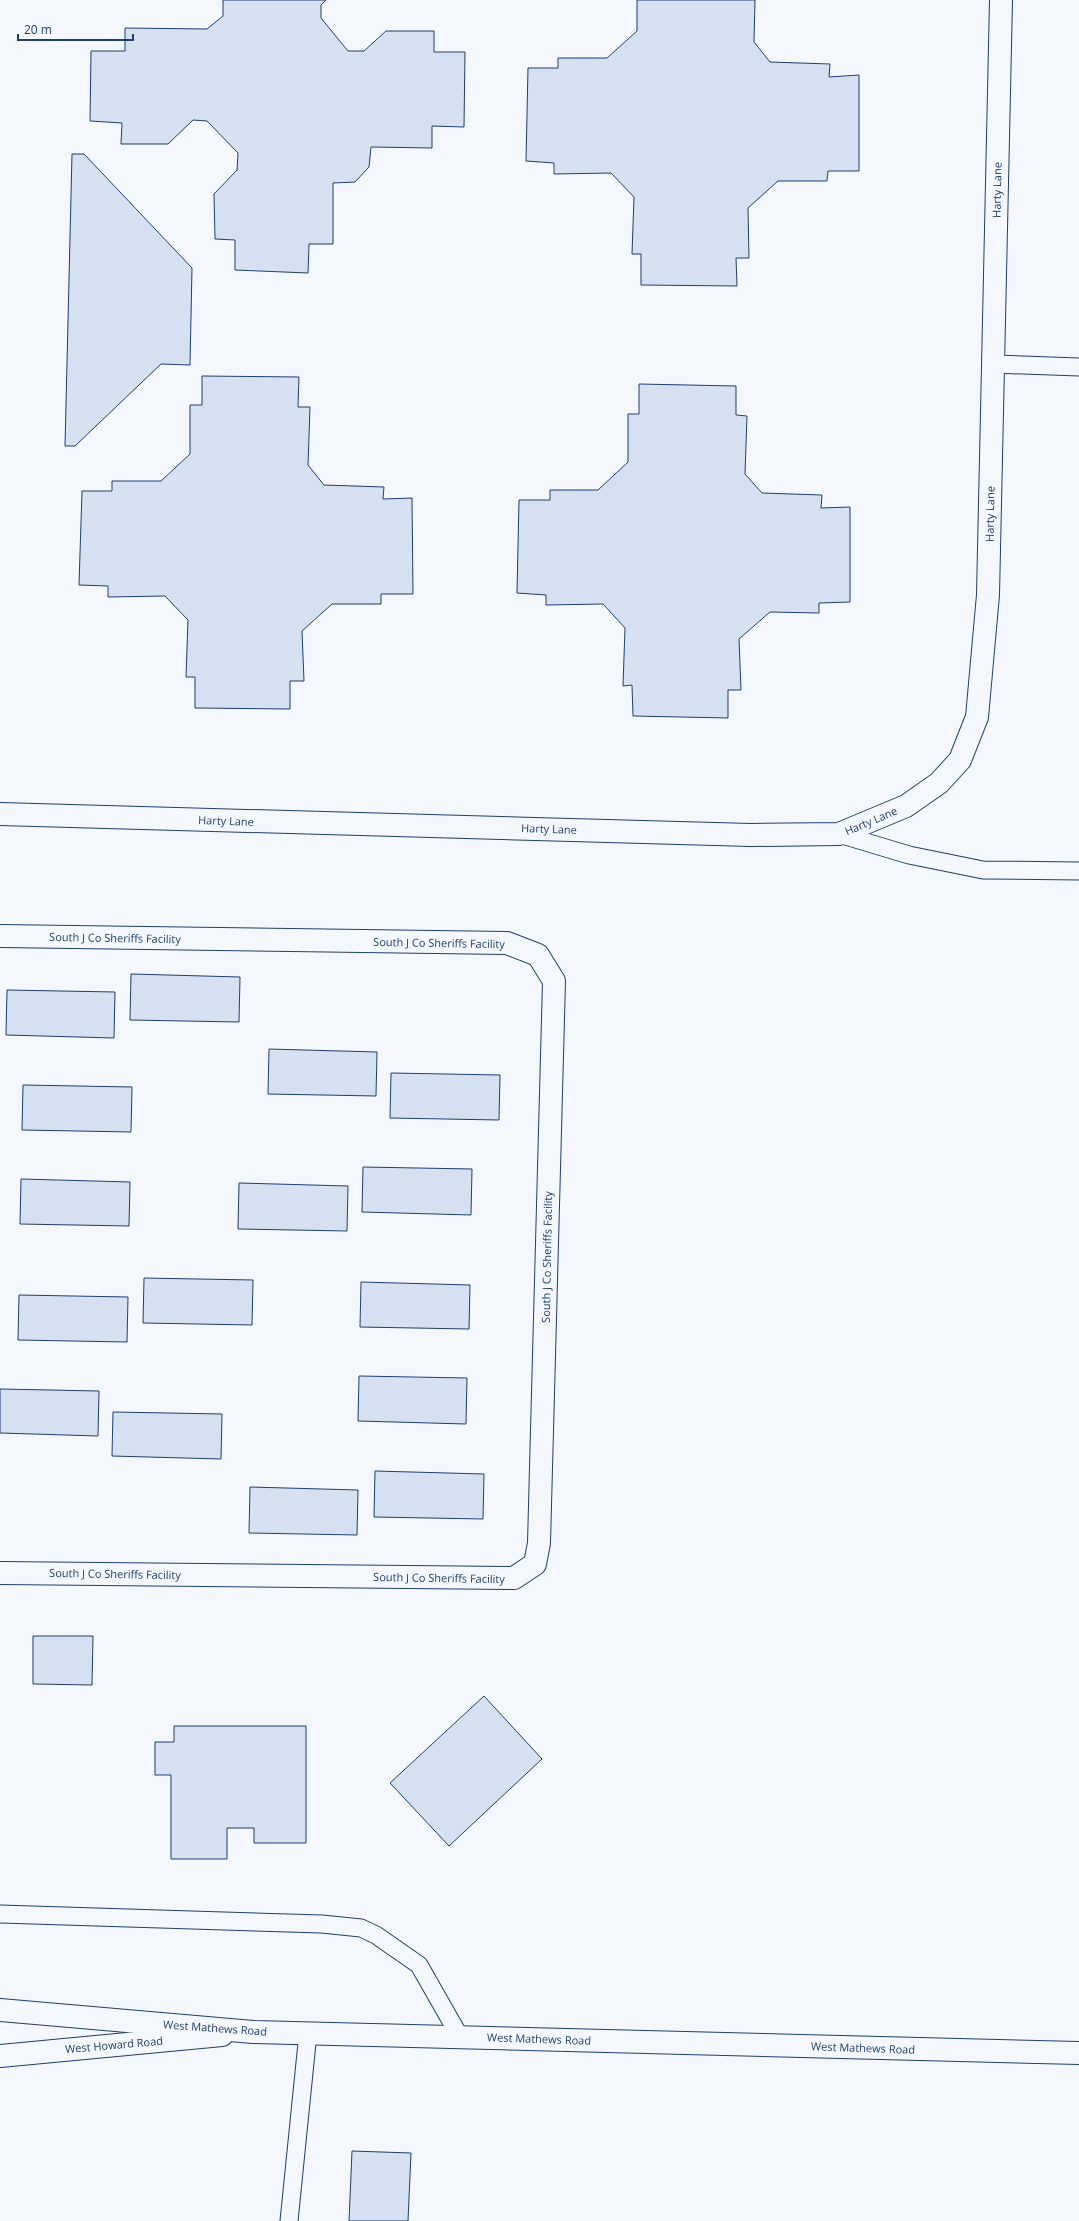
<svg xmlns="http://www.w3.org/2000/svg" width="1079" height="2221" viewBox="0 0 1079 2221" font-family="'Open Sans',sans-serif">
<rect width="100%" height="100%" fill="#f4f7fb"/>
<path fill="#d5e0f0" stroke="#1d3f73" d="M 223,0 L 326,0 L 321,5 L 321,18 L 348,51 L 364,51 L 386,31 L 434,31 L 434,52 L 465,52 L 464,127 L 432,126 L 432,148 L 371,147 L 369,167 L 355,182 L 333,183 L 333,244 L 309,244 L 308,273 L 235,270 L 235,240 L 215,239 L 214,194 L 237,170 L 238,153 L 207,121 L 193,120 L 168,144 L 121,144 L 122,123 L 90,121 L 91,51 L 125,51 L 125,28 L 207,29 L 223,16 Z
M 637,0 L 755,0 L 754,42 L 770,62 L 830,64 L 829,77 L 859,75 L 859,171 L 828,171 L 827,181 L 778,181 L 748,208 L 749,258 L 736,258 L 737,286 L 641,285 L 641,254 L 632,254 L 634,197 L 611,173 L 554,174 L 554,163 L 526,161 L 528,68 L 558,68 L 558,58 L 607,58 L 637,31 Z
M 72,154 L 84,154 L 192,268 L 190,365 L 161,364 L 75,446 L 65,446 Z
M 202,376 L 299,377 L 298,407 L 310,407 L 308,465 L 324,485 L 384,487 L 383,499 L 412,498 L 413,594 L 381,594 L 381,604 L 332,604 L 302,631 L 304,681 L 290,681 L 290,709 L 195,708 L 195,677 L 186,677 L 188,620 L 165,596 L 108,597 L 108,586 L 79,585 L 82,491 L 112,491 L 112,481 L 161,481 L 190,454 L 190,405 L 202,405 Z
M 639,384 L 736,386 L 736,415 L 747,416 L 745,474 L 762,493 L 822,495 L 821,508 L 850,507 L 850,602 L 819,603 L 819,613 L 770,612 L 739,639 L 741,690 L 728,690 L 728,718 L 633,716 L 632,685 L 623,686 L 625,628 L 603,604 L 546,605 L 546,595 L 517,593 L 519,500 L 550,500 L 550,490 L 598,490 L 628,462 L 628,414 L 639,414 Z
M 131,974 L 240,977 L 239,1022 L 130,1020 Z
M 7,990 L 115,992 L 114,1038 L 6,1035 Z
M 269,1049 L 377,1052 L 376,1096 L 268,1094 Z
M 391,1073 L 500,1075 L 499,1120 L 390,1118 Z
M 23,1085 L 132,1087 L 131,1132 L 22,1130 Z
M 363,1167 L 472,1169 L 471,1215 L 362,1212 Z
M 21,1179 L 130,1182 L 129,1226 L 20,1224 Z
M 239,1183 L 348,1186 L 347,1231 L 238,1229 Z
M 144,1278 L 253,1280 L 252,1325 L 143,1323 Z
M 361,1282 L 470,1285 L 469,1329 L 360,1327 Z
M 19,1295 L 128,1297 L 127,1342 L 18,1340 Z
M 359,1376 L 467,1378 L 466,1424 L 358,1421 Z
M 0,1389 L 99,1391 L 98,1436 L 0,1433 Z
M 113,1412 L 222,1414 L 221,1459 L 112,1456 Z
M 375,1471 L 484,1474 L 483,1519 L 374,1517 Z
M 250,1487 L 358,1490 L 357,1535 L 249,1533 Z
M 33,1636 L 93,1636 L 92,1685 L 33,1684 Z
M 484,1696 L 542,1759 L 449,1846 L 390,1783 Z
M 174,1726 L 306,1726 L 306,1843 L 254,1843 L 254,1828 L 227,1828 L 227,1859 L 171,1859 L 171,1775 L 155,1775 L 155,1742 L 174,1742 Z
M 352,2151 L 411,2153 L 408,2221 L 349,2221 Z"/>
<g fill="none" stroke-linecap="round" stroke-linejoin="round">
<defs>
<path id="service" d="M 993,364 L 1079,367
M 839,834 L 909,855 L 983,870 L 1079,871
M 0,1914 L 322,1924 L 361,1928 L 376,1935 L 419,1965 L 460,2037
M 289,2221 L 308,2033"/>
<path id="minor" d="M 0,814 L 751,835 L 839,834 L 906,806 L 939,783 L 960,760 L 977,717 L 988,595 L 1001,0
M 0,936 L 507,943 L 538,955 L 554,981 L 539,1543 L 535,1564 L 514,1578 L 0,1573"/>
<path id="tertiary" d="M 0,2056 L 222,2035"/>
<path id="secondary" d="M 0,2010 L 253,2032 L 1079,2053"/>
</defs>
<use href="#service" stroke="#1d3f73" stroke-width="19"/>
<use href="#minor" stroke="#1d3f73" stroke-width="24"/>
<use href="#tertiary" stroke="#1d3f73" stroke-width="24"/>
<use href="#secondary" stroke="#1d3f73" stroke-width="24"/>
<use href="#service" stroke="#f4f7fb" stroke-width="17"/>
<use href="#minor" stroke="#f4f7fb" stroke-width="22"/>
<use href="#tertiary" stroke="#f4f7fb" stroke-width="22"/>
<use href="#secondary" stroke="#f4f7fb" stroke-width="22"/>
</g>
<g text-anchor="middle" stroke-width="3" stroke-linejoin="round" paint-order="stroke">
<g font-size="11" fill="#1d3f73" stroke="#f4f7fb">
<text transform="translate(997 190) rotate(-89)" y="4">Harty Lane</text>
<text transform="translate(990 514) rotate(-89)" y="4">Harty Lane</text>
<text transform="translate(226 821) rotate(2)" y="4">Harty Lane</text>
<text transform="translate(871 821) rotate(-23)" y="4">Harty Lane</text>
<text transform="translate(549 829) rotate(2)" y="4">Harty Lane</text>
<text transform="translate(115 938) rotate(1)" y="4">South J Co Sheriffs Facility</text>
<text transform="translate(439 943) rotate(1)" y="4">South J Co Sheriffs Facility</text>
<text transform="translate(547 1257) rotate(-89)" y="4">South J Co Sheriffs Facility</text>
<text transform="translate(115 1574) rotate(1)" y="4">South J Co Sheriffs Facility</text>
<text transform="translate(439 1578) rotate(1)" y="4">South J Co Sheriffs Facility</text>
<text transform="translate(215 2028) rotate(4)" y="4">West Mathews Road</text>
<text transform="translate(539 2039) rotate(2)" y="4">West Mathews Road</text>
<text transform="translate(114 2045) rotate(-5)" y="4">West Howard Road</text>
<text transform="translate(863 2048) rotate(2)" y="4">West Mathews Road</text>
</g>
</g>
<path d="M18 34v6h115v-6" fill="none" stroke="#1d3f73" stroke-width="2"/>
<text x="24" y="34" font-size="12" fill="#1d3f73" stroke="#f4f7fb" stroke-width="3" paint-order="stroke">20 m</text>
</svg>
